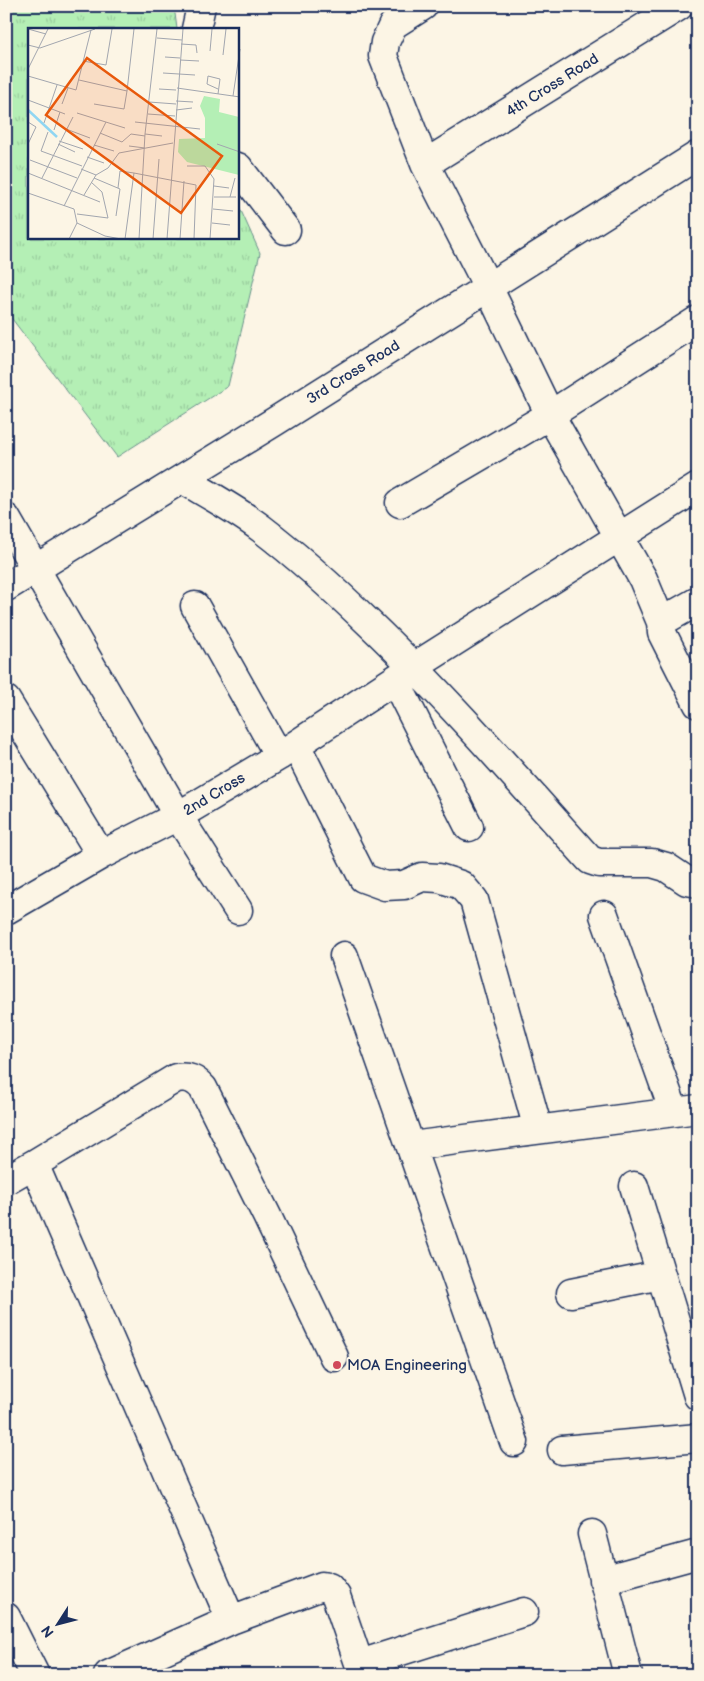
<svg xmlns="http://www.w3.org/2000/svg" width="704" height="1681" viewBox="0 0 704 1681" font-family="'Balsamiq Sans',sans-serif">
<defs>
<pattern id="grass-tufts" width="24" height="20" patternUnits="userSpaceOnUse" patternTransform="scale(1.25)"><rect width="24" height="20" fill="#b4efb5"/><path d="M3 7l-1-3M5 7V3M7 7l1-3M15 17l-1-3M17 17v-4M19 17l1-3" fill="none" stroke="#9acd9e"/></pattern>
</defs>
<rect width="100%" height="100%" fill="#fcf5e5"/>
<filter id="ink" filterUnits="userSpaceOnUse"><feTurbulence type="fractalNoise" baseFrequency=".02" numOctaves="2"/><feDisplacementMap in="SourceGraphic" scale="10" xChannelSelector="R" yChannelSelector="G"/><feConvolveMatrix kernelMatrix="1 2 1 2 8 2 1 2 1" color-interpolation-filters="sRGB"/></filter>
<g filter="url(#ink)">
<path fill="url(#grass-tufts)" stroke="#688f8a" d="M 6,6 L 174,6 L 177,29 L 29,29 L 29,238 L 238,238 L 238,204 L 260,253 L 228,386 L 117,457 L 6,311 Z"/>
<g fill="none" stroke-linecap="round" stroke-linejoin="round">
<defs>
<path id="minor" d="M 423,6 L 393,25 L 385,42 L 383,56 L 425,164 L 488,287 L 550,415 L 643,579 L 661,622 L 698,601
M 196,29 L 201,6
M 425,164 L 679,6
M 238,167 L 286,230
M 182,479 C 209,495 237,510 262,529 C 300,558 336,591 370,624 C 448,699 518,780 590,860 L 599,863 L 652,863 L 666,867 L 687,881 L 698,883
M 400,503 L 550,415 L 698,320
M 6,518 L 178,816 L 238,910
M 6,587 L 274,422 L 698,155
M 195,606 L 279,756
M 661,622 L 662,633 L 698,704
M 395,680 L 469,827
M 6,700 L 101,855
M 296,745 L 363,878 L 385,886 L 404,885 L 422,877 L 439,878 L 461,885 L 474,900 L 538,1129
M 6,910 L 101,855 L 178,816 L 279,756 L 414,667 L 698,487
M 604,915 L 674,1112
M 344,956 L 514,1442
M 411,1146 L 698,1109
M 34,1164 L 176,1078 C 188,1076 195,1079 203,1088 L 267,1216 L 334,1357
M 6,1180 L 34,1164 L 231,1620
M 634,1186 L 698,1396
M 571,1293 L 661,1275
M 562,1450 L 698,1438
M 592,1534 L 628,1675
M 603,1580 L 698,1554
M 6,1617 L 35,1675
M 360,1664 L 524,1612
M 108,1675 L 231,1620 L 322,1586 L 329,1587 L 336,1596 L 363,1675"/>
</defs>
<use href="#minor" stroke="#1b2f5e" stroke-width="31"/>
<use href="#minor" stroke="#fcf5e5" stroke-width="28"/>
</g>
</g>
<circle fill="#d1495b" stroke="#fcf5e5" stroke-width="2" cx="337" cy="1365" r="5"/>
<g text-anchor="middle" stroke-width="4" stroke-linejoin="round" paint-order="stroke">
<g font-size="15" fill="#1b2f5e" stroke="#fcf5e5">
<text transform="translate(552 85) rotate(-32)" y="5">4th Cross Road</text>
<text transform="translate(353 372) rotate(-32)" y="5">3rd Cross Road</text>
<text transform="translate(214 794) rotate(-31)" y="5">2nd Cross</text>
</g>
<g font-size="15" fill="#1b2f5e" stroke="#fcf5e5" text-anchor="start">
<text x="347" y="1370">MOA Engineering</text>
</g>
</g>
<g transform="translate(28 28)">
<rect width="211" height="211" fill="#fcf5e5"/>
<path d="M 176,68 L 192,71 L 191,84 L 211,89 L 211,147 L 159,134 L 150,124 L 151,111 L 177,110 L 177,90 L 172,78 Z" fill="#b4efb5"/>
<path fill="none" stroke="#90d6f2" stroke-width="2.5" d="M 0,82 L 29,109"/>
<path fill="none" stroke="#a2a6af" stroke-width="1" d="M 0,1 L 18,6M 129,10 L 154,12M 153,16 L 168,17 L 169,25M 0,17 L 12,20 L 67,1M 182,23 L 184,1M 195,27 L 198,1M 137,29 L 152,30M 152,32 L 171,33M 55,33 L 78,37 L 84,1M 0,41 L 20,1M 135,45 L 167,47M 0,48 L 48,62 L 63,2M 51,52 L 99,63 L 106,1M 149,60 L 212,69M 131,61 L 148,62M 190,66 L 192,51 L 180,48 L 179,56 L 190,61M 205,68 L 212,21M 0,72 L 37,86M 148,73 L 165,74M 121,74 L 148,76M 34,76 L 40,60M 66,76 L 96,81 L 99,63M 148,82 L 164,80M 49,85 L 97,100M 120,86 L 147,88M 0,94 L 8,99 L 0,116M 107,94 L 172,101M 16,95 L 29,57M 38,101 L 62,110M 26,102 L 32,84M 20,104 L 13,123 L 54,138M 72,105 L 94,114 L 103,106 L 117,108M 117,106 L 134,108M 31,113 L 55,121M 30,116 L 47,124M 189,116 L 212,124M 66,117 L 86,123M 101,118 L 117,120M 59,129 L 76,135M 2,132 L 49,150M 159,138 L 177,138 L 186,151 L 182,211M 53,141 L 68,147M 0,145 L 72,174M 14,150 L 45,89M 66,150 L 92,161 L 88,188M 207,150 L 202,169 L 208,169M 186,158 L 201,160M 90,160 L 92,143 L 106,145M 0,165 L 46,181 L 49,195 L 77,208 L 93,211M 56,167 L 68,147 L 80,140 L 91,125 L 145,115M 186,169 L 202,169M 36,178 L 78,94M 185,181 L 205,183M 49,186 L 80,190 L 74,164 L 63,154M 184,195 L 202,197M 41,211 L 49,195M 97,211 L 106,145 L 168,157 L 166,211M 111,211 L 117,106 L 129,1M 125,211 L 131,131M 139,211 L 155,1M 152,211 L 156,153"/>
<path fill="#e8590c" fill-opacity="0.15" stroke="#e8590c" stroke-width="2.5" d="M 59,30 L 194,128 L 153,185 L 18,87 Z"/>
<rect width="211" height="211" fill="none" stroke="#1b2f5e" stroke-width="2.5"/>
</g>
<rect width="704" height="1681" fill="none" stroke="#fcf5e5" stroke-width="25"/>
<rect x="12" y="12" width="679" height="1656" fill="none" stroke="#1b2f5e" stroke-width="2" filter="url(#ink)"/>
<g transform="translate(58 1624) rotate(234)" stroke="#fcf5e5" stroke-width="4" paint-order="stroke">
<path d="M0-4L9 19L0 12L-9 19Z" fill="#1b2f5e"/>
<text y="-8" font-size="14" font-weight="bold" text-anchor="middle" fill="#1b2f5e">N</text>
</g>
</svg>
